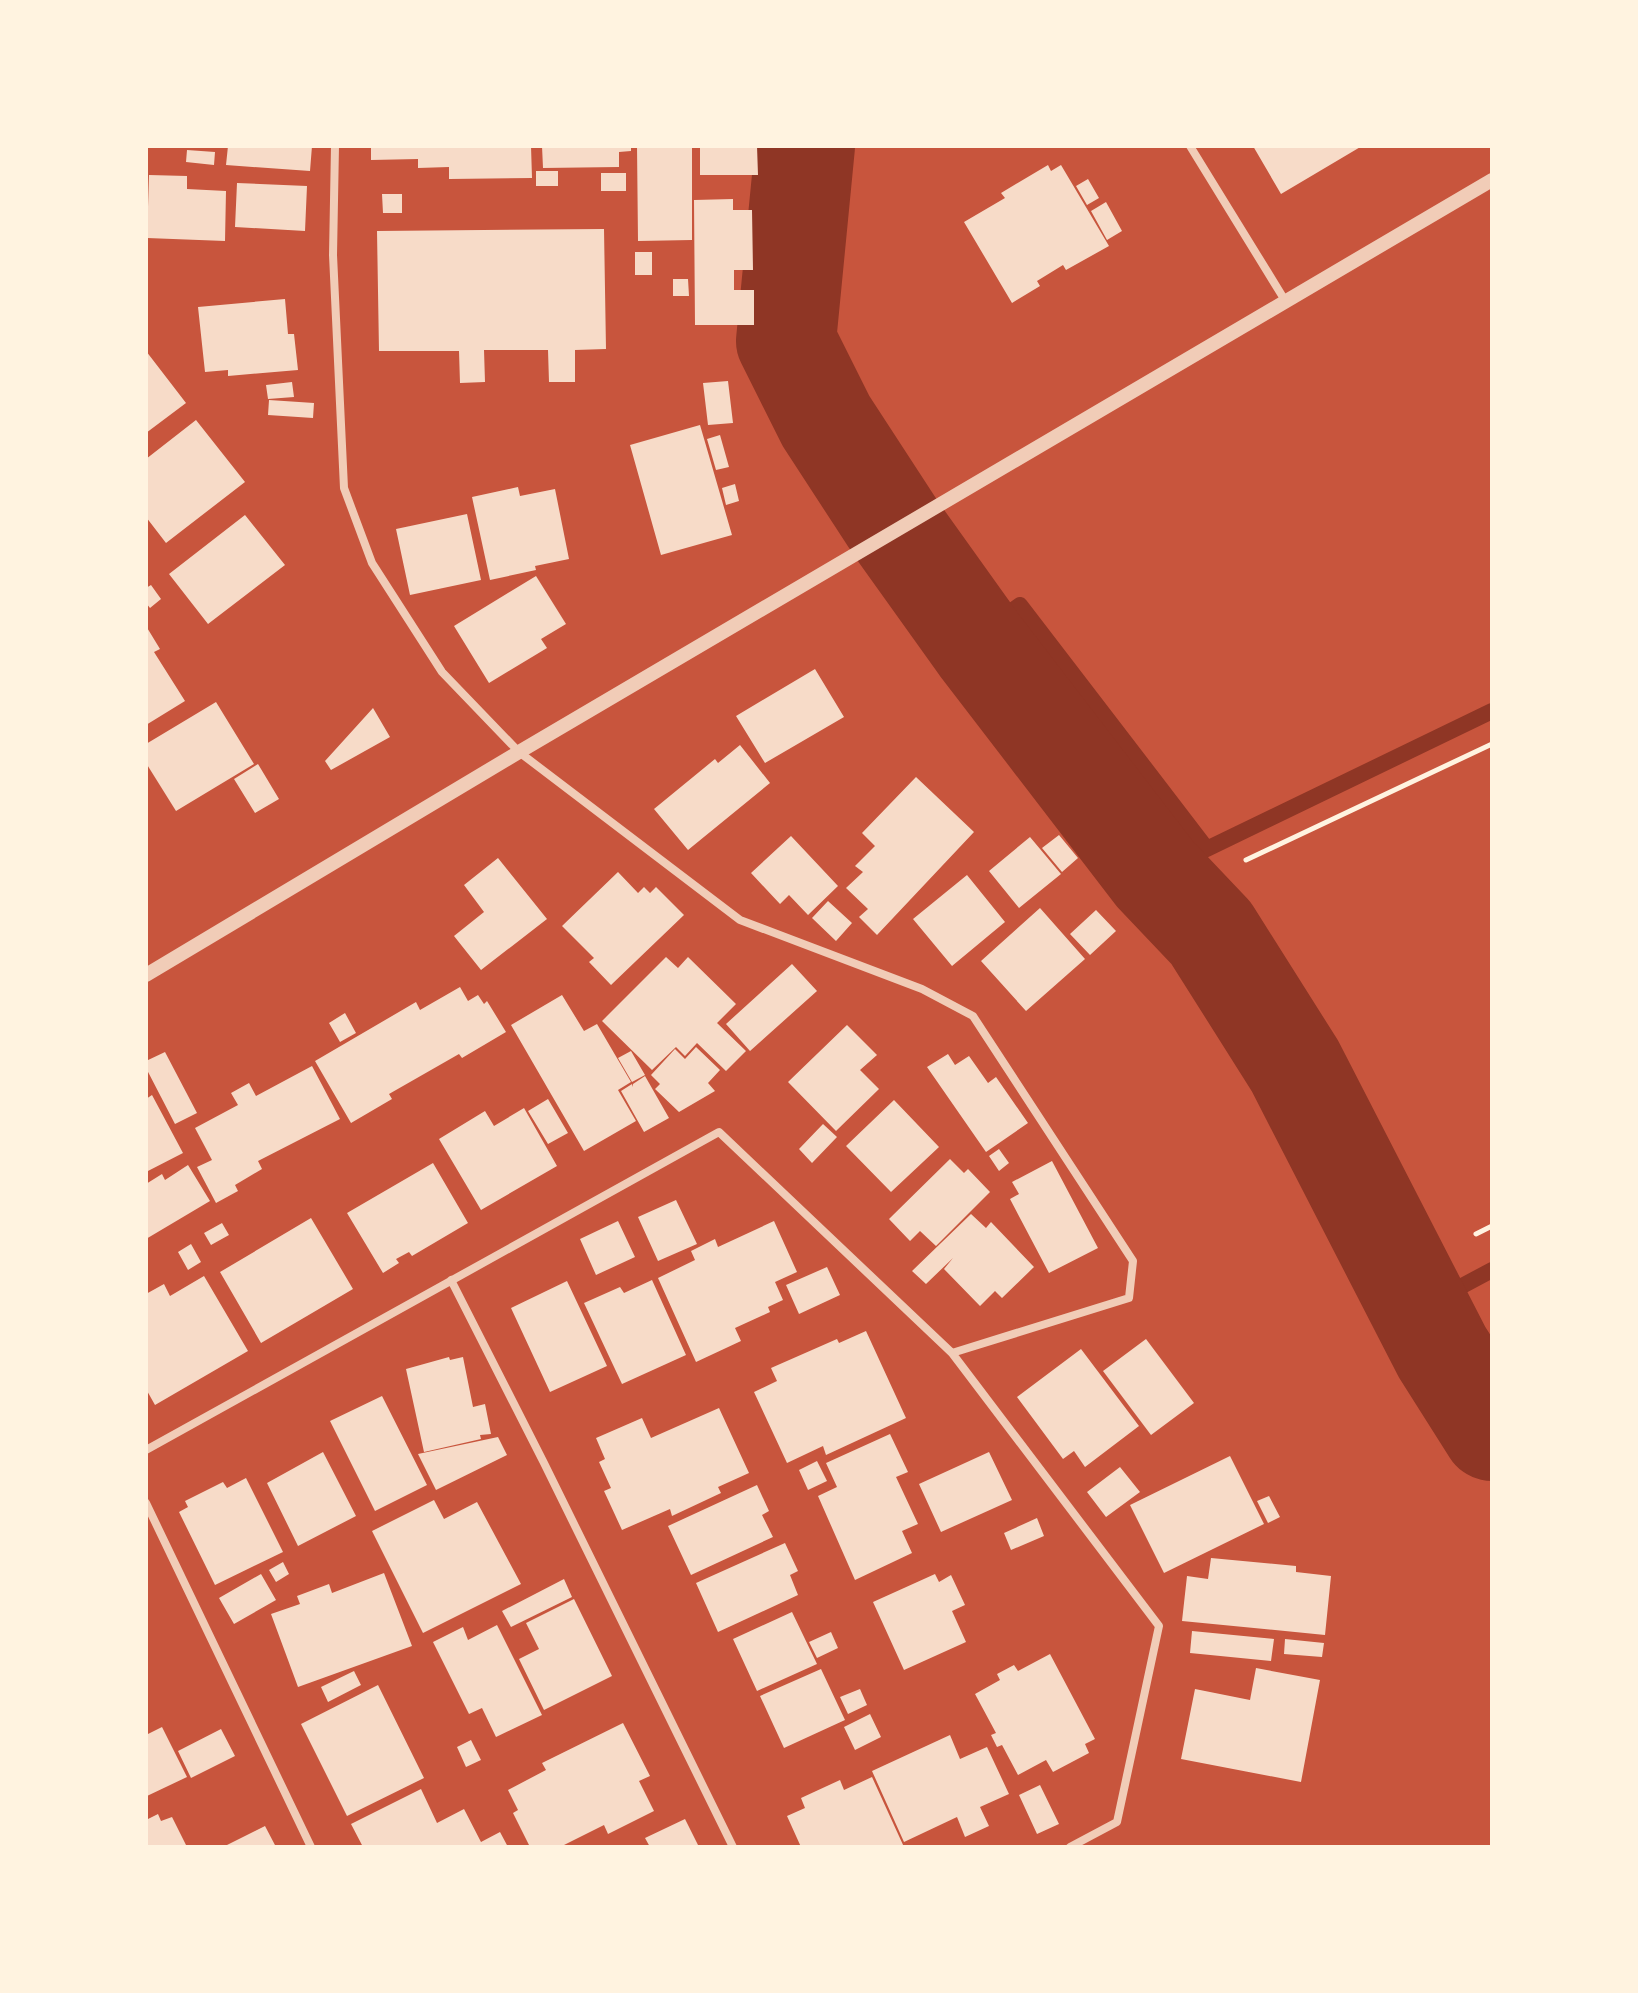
<svg xmlns="http://www.w3.org/2000/svg" width="1638" height="1993" viewBox="0 0 1638 1993" font-family="'Archivo Narrow',sans-serif">
<rect width="100%" height="100%" fill="#c8553d"/>
<g fill="none" stroke-linecap="round" stroke-linejoin="round">
<path stroke="#8f3625" stroke-width="16" d="M 975,637 L 1020,605 L 1207,849
M 1155,874 L 1492,711
M 1421,1308 L 1492,1270"/>
<path stroke="#8f3625" stroke-width="100" d="M 805,146 L 786,341 L 826,421 L 897,530 L 980,646 L 1155,874 L 1211,933 L 1295,1066 L 1442,1352 L 1492,1431"/>
</g>
<path fill="#f7dbc8" d="M 228,146 L 312,146 L 310,171 L 226,165 Z
M 371,146 L 531,146 L 532,178 L 449,179 L 449,167 L 418,168 L 418,159 L 371,160 Z
M 542,146 L 631,146 L 631,151 L 619,152 L 619,167 L 543,168 Z
M 637,146 L 692,146 L 692,240 L 638,241 Z
M 700,146 L 757,146 L 758,175 L 700,175 Z
M 1253,146 L 1362,146 L 1281,194 Z
M 187,150 L 215,152 L 214,165 L 186,162 Z
M 1048,165 L 1051,171 L 1061,165 L 1109,246 L 1066,270 L 1063,265 L 1037,281 L 1040,286 L 1012,303 L 964,222 L 1005,198 L 1001,193 Z
M 536,171 L 558,171 L 558,186 L 536,186 Z
M 601,173 L 626,173 L 626,191 L 601,191 Z
M 149,175 L 187,176 L 187,189 L 226,191 L 225,241 L 147,238 Z
M 1088,179 L 1099,198 L 1087,205 L 1076,186 Z
M 237,183 L 307,186 L 305,231 L 235,227 Z
M 382,194 L 402,194 L 402,213 L 383,213 Z
M 733,199 L 733,210 L 752,210 L 753,270 L 734,270 L 734,290 L 754,290 L 754,325 L 695,325 L 694,200 Z
M 1106,202 L 1122,231 L 1107,240 L 1091,211 Z
M 604,229 L 606,349 L 575,350 L 575,382 L 549,382 L 548,350 L 484,350 L 485,382 L 460,383 L 459,351 L 379,351 L 377,231 Z
M 635,252 L 652,252 L 652,275 L 635,275 Z
M 673,279 L 688,279 L 689,296 L 673,296 Z
M 285,299 L 288,334 L 294,334 L 298,370 L 228,376 L 228,370 L 205,372 L 198,307 Z
M 146,351 L 186,403 L 146,433 Z
M 728,381 L 733,423 L 708,425 L 703,383 Z
M 292,382 L 294,397 L 268,399 L 266,385 Z
M 269,400 L 314,403 L 313,418 L 268,415 Z
M 196,420 L 245,482 L 166,543 L 146,517 L 146,459 Z
M 700,425 L 732,535 L 661,555 L 630,445 Z
M 720,435 L 729,467 L 716,470 L 707,439 Z
M 735,484 L 739,501 L 726,505 L 722,488 Z
M 518,487 L 520,496 L 555,489 L 569,559 L 535,566 L 536,570 L 490,580 L 472,497 Z
M 467,514 L 481,580 L 410,595 L 396,529 Z
M 245,515 L 285,565 L 208,624 L 169,574 Z
M 536,576 L 566,624 L 541,639 L 547,648 L 489,683 L 454,626 Z
M 151,585 L 161,599 L 150,608 L 146,603 L 146,588 Z
M 146,626 L 160,649 L 154,652 L 185,701 L 146,725 Z
M 815,669 L 844,717 L 765,763 L 736,716 Z
M 216,702 L 254,764 L 176,811 L 146,763 L 146,744 Z
M 373,708 L 390,737 L 331,770 L 325,761 Z
M 740,745 L 770,783 L 688,850 L 654,809 L 715,759 L 718,763 Z
M 258,764 L 279,799 L 255,813 L 234,779 Z
M 916,777 L 974,832 L 877,935 L 859,917 L 868,909 L 846,888 L 863,872 L 855,866 L 875,846 L 862,833 Z
M 1059,835 L 1078,858 L 1062,872 L 1042,848 Z
M 791,836 L 838,886 L 808,915 L 789,895 L 780,904 L 751,873 Z
M 1030,837 L 1061,874 L 1019,908 L 989,871 Z
M 498,858 L 547,919 L 481,970 L 454,936 L 484,912 L 464,885 Z
M 618,872 L 638,893 L 644,887 L 650,893 L 656,887 L 684,915 L 611,985 L 589,962 L 594,958 L 562,926 Z
M 967,875 L 1005,922 L 952,966 L 913,919 Z
M 828,901 L 852,923 L 836,941 L 812,918 Z
M 1040,908 L 1085,959 L 1026,1011 L 981,961 Z
M 1096,910 L 1116,931 L 1090,955 L 1070,934 Z
M 666,957 L 678,968 L 688,957 L 736,1004 L 717,1023 L 746,1051 L 726,1071 L 697,1043 L 685,1056 L 676,1047 L 652,1070 L 602,1021 Z
M 792,964 L 817,991 L 750,1051 L 726,1024 Z
M 460,987 L 468,1001 L 478,995 L 484,1004 L 487,1001 L 506,1032 L 462,1058 L 459,1054 L 389,1094 L 392,1099 L 351,1123 L 315,1061 L 416,1002 L 420,1010 Z
M 562,995 L 584,1031 L 597,1024 L 631,1082 L 618,1090 L 636,1121 L 584,1151 L 511,1025 Z
M 345,1013 L 356,1033 L 340,1042 L 329,1023 Z
M 847,1025 L 877,1055 L 860,1070 L 879,1089 L 836,1131 L 788,1082 Z
M 696,1047 L 720,1070 L 708,1083 L 715,1091 L 679,1112 L 655,1089 L 660,1084 L 651,1075 L 675,1049 L 685,1059 Z
M 631,1051 L 645,1075 L 632,1082 L 618,1058 Z
M 165,1052 L 197,1113 L 175,1124 L 146,1068 L 146,1061 Z
M 948,1054 L 955,1065 L 969,1056 L 988,1083 L 996,1077 L 1028,1123 L 986,1152 L 927,1067 Z
M 312,1066 L 340,1119 L 258,1161 L 262,1169 L 235,1185 L 238,1191 L 216,1203 L 197,1167 L 212,1160 L 195,1128 L 238,1105 L 231,1093 L 249,1083 L 256,1096 Z
M 645,1076 L 669,1118 L 644,1132 L 621,1091 L 632,1084 L 633,1087 L 633,1084 Z
M 152,1095 L 183,1153 L 146,1172 L 146,1099 Z
M 548,1099 L 568,1133 L 548,1144 L 528,1111 Z
M 894,1100 L 939,1147 L 891,1192 L 846,1146 Z
M 524,1108 L 557,1166 L 481,1210 L 439,1139 L 485,1111 L 494,1126 Z
M 823,1124 L 837,1137 L 812,1163 L 799,1149 Z
M 999,1149 L 1009,1163 L 999,1171 L 989,1156 Z
M 950,1159 L 964,1173 L 968,1169 L 990,1192 L 936,1246 L 920,1231 L 910,1241 L 889,1219 Z
M 1052,1161 L 1098,1248 L 1049,1273 L 1010,1199 L 1019,1194 L 1012,1182 Z
M 433,1163 L 468,1223 L 412,1256 L 409,1252 L 396,1259 L 399,1263 L 383,1273 L 347,1213 Z
M 188,1165 L 210,1201 L 146,1239 L 146,1184 L 162,1174 L 165,1180 Z
M 676,1200 L 697,1244 L 658,1261 L 638,1217 Z
M 971,1214 L 986,1228 L 991,1222 L 1034,1267 L 1002,1298 L 995,1291 L 980,1306 L 944,1269 L 953,1258 L 926,1284 L 912,1271 Z
M 311,1218 L 353,1289 L 261,1343 L 220,1272 Z
M 618,1221 L 635,1257 L 596,1275 L 580,1239 Z
M 774,1221 L 797,1272 L 775,1282 L 783,1300 L 768,1307 L 770,1312 L 735,1328 L 741,1341 L 696,1362 L 658,1278 L 695,1260 L 691,1251 L 715,1239 L 718,1247 Z
M 222,1223 L 229,1235 L 211,1245 L 204,1233 Z
M 191,1244 L 201,1262 L 188,1270 L 178,1252 Z
M 827,1267 L 840,1295 L 799,1314 L 786,1285 Z
M 204,1276 L 248,1351 L 155,1405 L 146,1389 L 146,1294 L 164,1284 L 170,1296 Z
M 652,1280 L 686,1355 L 622,1384 L 584,1303 L 620,1287 L 624,1293 Z
M 567,1281 L 607,1366 L 550,1392 L 511,1308 Z
M 866,1331 L 906,1418 L 826,1455 L 823,1446 L 787,1463 L 754,1392 L 777,1381 L 771,1368 L 837,1339 L 839,1343 Z
M 1146,1339 L 1194,1403 L 1151,1435 L 1103,1371 Z
M 1081,1349 L 1139,1426 L 1085,1467 L 1074,1451 L 1063,1459 L 1017,1397 Z
M 449,1357 L 450,1360 L 463,1357 L 473,1407 L 485,1404 L 491,1434 L 480,1435 L 481,1439 L 424,1452 L 406,1369 Z
M 382,1396 L 427,1485 L 375,1511 L 330,1421 Z
M 719,1408 L 749,1473 L 718,1487 L 721,1493 L 672,1516 L 670,1509 L 622,1530 L 604,1491 L 611,1488 L 599,1462 L 605,1459 L 596,1438 L 642,1418 L 651,1438 Z
M 890,1434 L 908,1472 L 896,1477 L 918,1524 L 902,1531 L 912,1553 L 855,1580 L 818,1496 L 837,1487 L 826,1463 Z
M 498,1437 L 507,1455 L 436,1490 L 418,1454 Z
M 323,1452 L 356,1516 L 298,1546 L 267,1483 Z
M 989,1452 L 1012,1500 L 941,1532 L 919,1484 Z
M 1230,1456 L 1264,1524 L 1164,1573 L 1130,1505 Z
M 817,1461 L 827,1481 L 808,1490 L 799,1470 Z
M 1120,1467 L 1140,1492 L 1106,1517 L 1087,1492 Z
M 246,1478 L 283,1552 L 215,1585 L 179,1512 L 188,1507 L 185,1501 L 223,1482 L 227,1488 Z
M 757,1485 L 769,1511 L 762,1515 L 773,1537 L 691,1575 L 668,1526 Z
M 1269,1496 L 1280,1517 L 1268,1523 L 1257,1501 Z
M 434,1500 L 444,1519 L 477,1502 L 521,1584 L 423,1633 L 372,1531 Z
M 1037,1518 L 1044,1536 L 1011,1550 L 1004,1533 Z
M 785,1543 L 798,1571 L 790,1575 L 798,1595 L 718,1632 L 696,1583 Z
M 1211,1558 L 1296,1566 L 1296,1572 L 1331,1576 L 1325,1635 L 1182,1621 L 1187,1576 L 1208,1579 Z
M 283,1562 L 289,1574 L 276,1582 L 269,1570 Z
M 384,1573 L 412,1646 L 298,1687 L 271,1614 L 300,1604 L 297,1596 L 329,1584 L 332,1593 Z
M 261,1574 L 276,1600 L 234,1624 L 219,1598 Z
M 935,1574 L 939,1582 L 951,1575 L 965,1605 L 952,1611 L 966,1642 L 904,1670 L 873,1602 Z
M 564,1579 L 572,1597 L 511,1627 L 502,1611 Z
M 574,1599 L 612,1676 L 544,1710 L 519,1659 L 539,1649 L 526,1623 Z
M 792,1612 L 817,1664 L 757,1691 L 733,1639 Z
M 497,1625 L 542,1715 L 496,1737 L 482,1708 L 469,1714 L 433,1642 L 463,1627 L 468,1640 Z
M 1192,1631 L 1274,1639 L 1271,1661 L 1190,1653 Z
M 831,1632 L 838,1648 L 817,1658 L 809,1642 Z
M 1285,1639 L 1324,1643 L 1322,1657 L 1284,1654 Z
M 1050,1654 L 1095,1739 L 1085,1744 L 1089,1753 L 1053,1772 L 1046,1760 L 1018,1775 L 1002,1745 L 997,1747 L 991,1735 L 996,1733 L 975,1694 L 1000,1680 L 997,1674 L 1014,1665 L 1018,1671 Z
M 1256,1668 L 1320,1680 L 1301,1782 L 1181,1759 L 1195,1689 L 1250,1700 Z
M 821,1669 L 845,1720 L 784,1748 L 760,1696 Z
M 354,1671 L 361,1685 L 328,1702 L 321,1687 Z
M 378,1685 L 424,1778 L 347,1816 L 301,1724 Z
M 860,1689 L 867,1705 L 848,1714 L 840,1697 Z
M 870,1714 L 881,1737 L 855,1750 L 844,1727 Z
M 623,1723 L 650,1776 L 639,1781 L 654,1811 L 608,1834 L 604,1825 L 560,1847 L 530,1847 L 513,1813 L 518,1810 L 508,1790 L 546,1770 L 542,1763 Z
M 162,1727 L 187,1777 L 147,1796 L 146,1735 Z
M 221,1729 L 235,1756 L 191,1778 L 178,1751 Z
M 950,1735 L 960,1759 L 987,1747 L 1009,1794 L 980,1807 L 989,1826 L 965,1837 L 957,1817 L 904,1842 L 872,1771 Z
M 471,1740 L 481,1760 L 466,1767 L 457,1747 Z
M 872,1777 L 904,1847 L 801,1847 L 787,1816 L 805,1808 L 801,1798 L 840,1780 L 844,1790 Z
M 1040,1785 L 1059,1824 L 1037,1834 L 1019,1795 Z
M 421,1789 L 437,1823 L 464,1809 L 481,1842 L 500,1832 L 508,1847 L 363,1847 L 351,1824 Z
M 158,1814 L 161,1821 L 172,1817 L 187,1847 L 146,1847 L 146,1820 Z
M 685,1819 L 699,1847 L 650,1847 L 645,1838 Z
M 265,1826 L 276,1847 L 223,1847 Z"/>
<g fill="none" stroke-linecap="round" stroke-linejoin="round">
<path stroke="#fff3e0" stroke-width="5" d="M 1246,860 L 1492,744
M 1476,1234 L 1492,1226"/>
<path stroke="#f1ccb7" stroke-width="8" d="M 335,146 L 333,255 L 344,488 L 372,563 L 442,672 L 519,752 L 740,920 L 922,989 L 973,1016 L 1133,1261 L 1129,1298 L 952,1353
M 1190,146 L 1286,302
M 451,1280 L 544,1463 L 733,1847
M 146,1450 L 719,1132 L 952,1353 L 1159,1626 L 1117,1822 L 1070,1847
M 146,1503 L 311,1847"/>
<path stroke="#f1ccb7" stroke-width="14" d="M 146,975 L 519,752 L 1492,180"/>
</g>
<rect width="1638" height="1993" fill="none" stroke="#fff3e0" stroke-width="296"/>
</svg>
